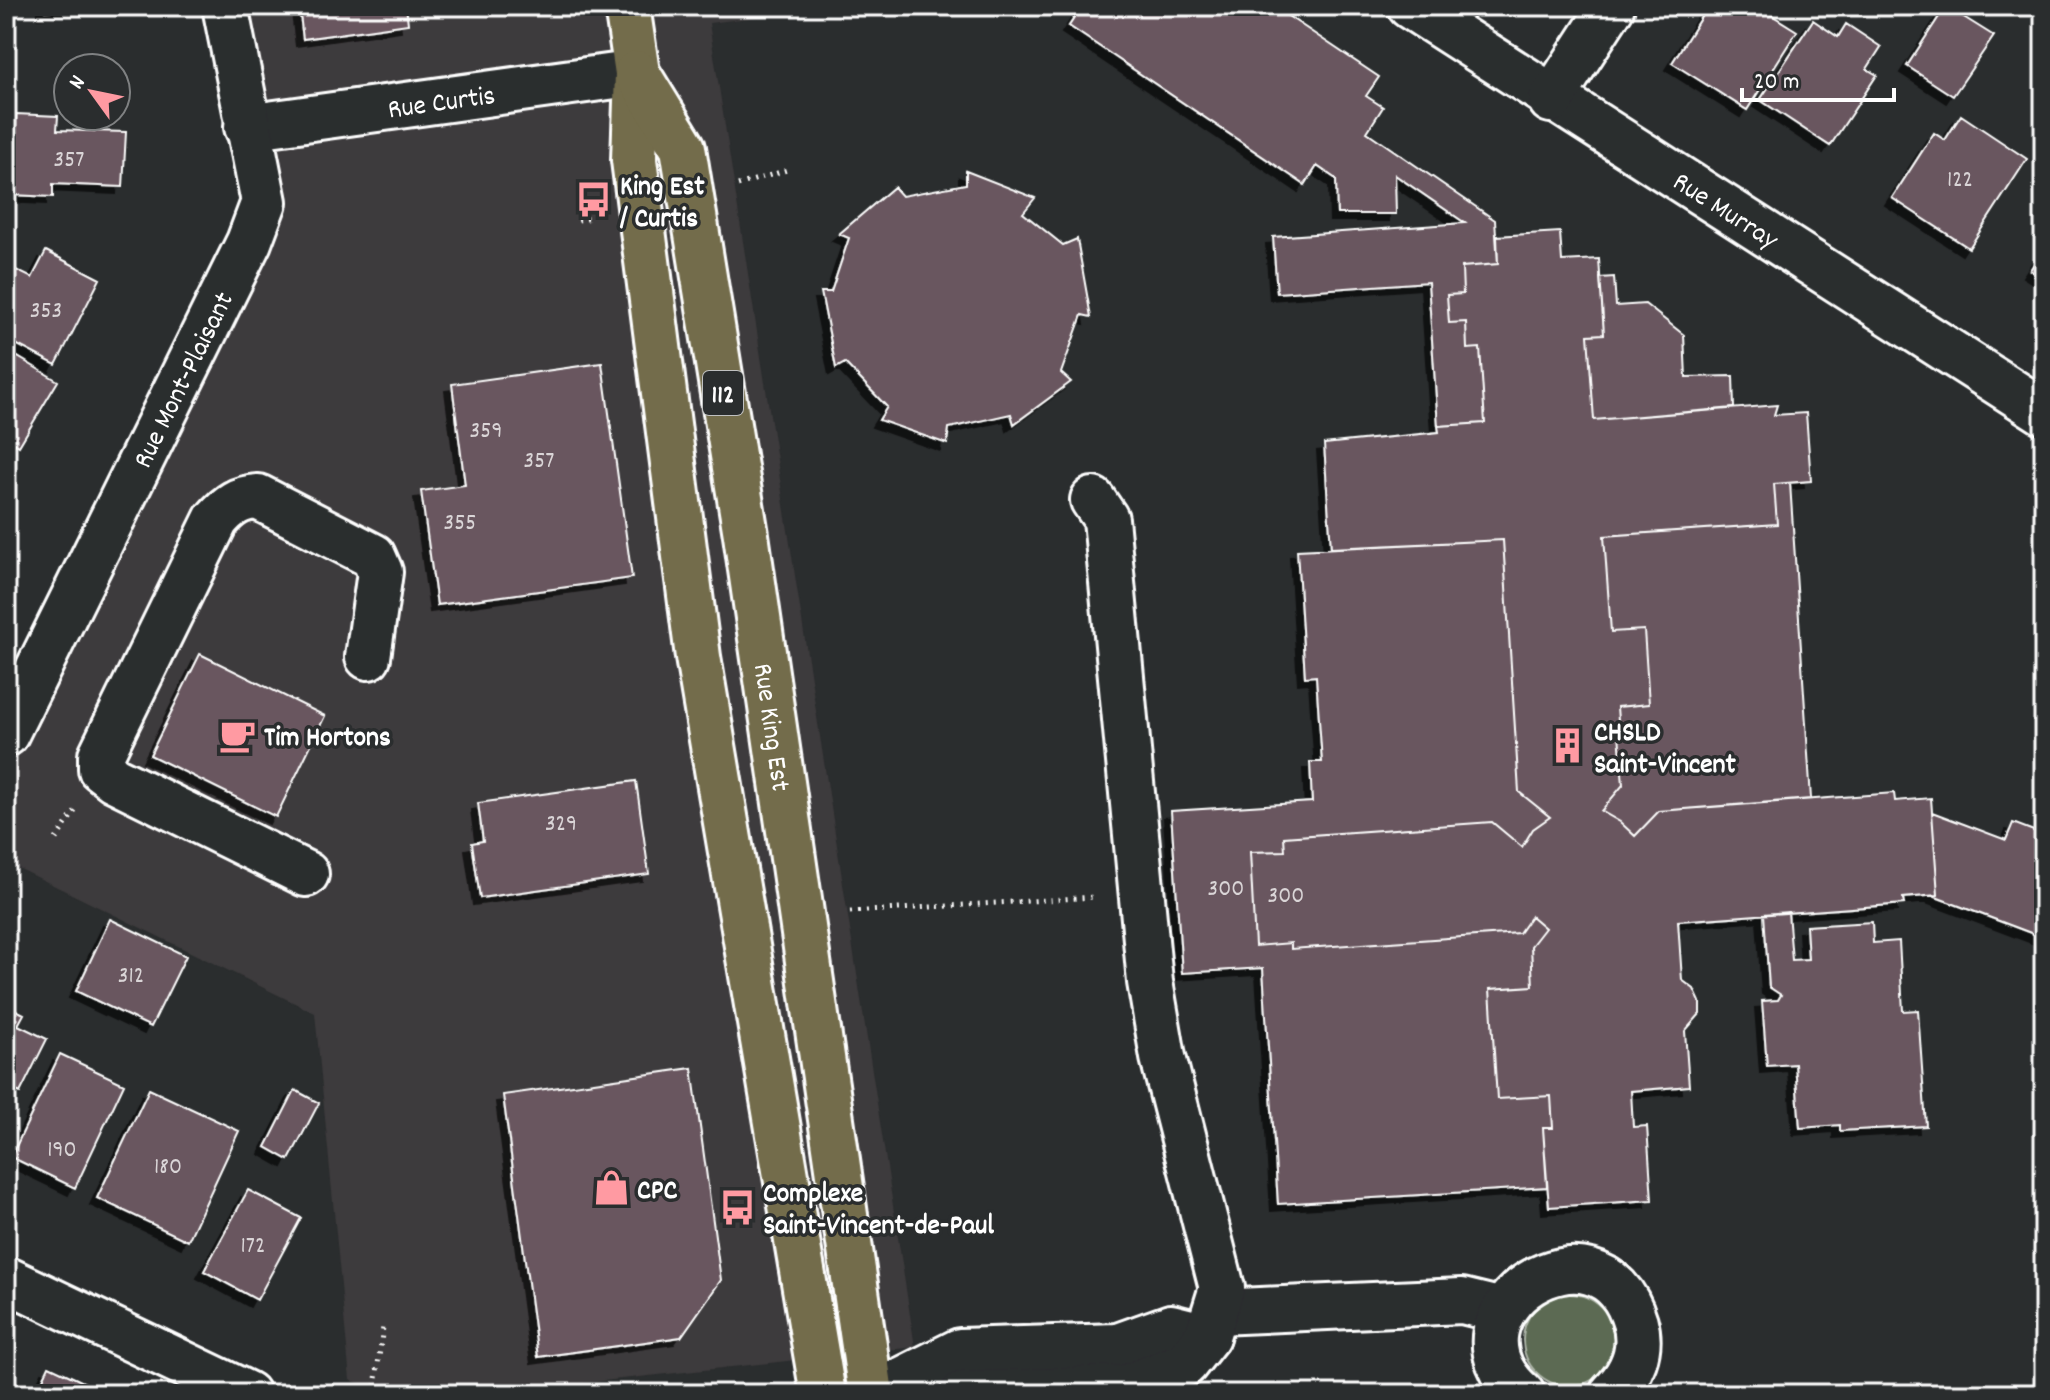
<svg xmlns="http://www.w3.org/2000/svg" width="2050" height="1400" viewBox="0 0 2050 1400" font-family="Dekko,sans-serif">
<defs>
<filter id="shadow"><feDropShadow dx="-7" dy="7" stdDeviation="0" flood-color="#0009"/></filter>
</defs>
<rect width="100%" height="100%" fill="#2a2d2e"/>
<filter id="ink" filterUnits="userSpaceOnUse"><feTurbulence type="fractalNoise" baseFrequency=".0125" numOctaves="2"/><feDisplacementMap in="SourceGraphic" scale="16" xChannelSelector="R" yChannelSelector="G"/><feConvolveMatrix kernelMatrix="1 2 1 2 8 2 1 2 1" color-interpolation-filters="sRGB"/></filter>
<g filter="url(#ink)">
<path fill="#3d3a3c" d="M 225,6 L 845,6 L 709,23 L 915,1347 L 483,1394 L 388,1394 L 350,1380 L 315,1013 L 6,862 L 6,734 L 249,242 Z"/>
<path fill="#5b6a52" stroke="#adb4a8" stroke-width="2" d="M1523 1340a46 46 0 1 1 92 0a46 46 0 1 1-92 0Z"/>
<path fill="#69575e" stroke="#fff" stroke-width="2" filter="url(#shadow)" d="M 45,6 L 98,6 L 45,11 Z
M 299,6 L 406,6 L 408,24 L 303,39 Z
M 1082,6 L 1273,6 L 1379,77 L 1366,96 L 1383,107 L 1367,132 L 1495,220 L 1498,264 L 1462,267 L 1463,294 L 1447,295 L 1449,323 L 1466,322 L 1467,349 L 1480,348 L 1485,423 L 1438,426 L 1428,282 L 1277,293 L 1273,237 L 1465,223 L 1395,175 L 1396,214 L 1337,214 L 1336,179 L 1317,166 L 1305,185 L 1069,26 Z
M 1708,6 L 1757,6 L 1797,31 L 1747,110 L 1672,63 Z
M 1946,6 L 1994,36 L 1953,96 L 1907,66 Z
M 1813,20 L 1838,37 L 1846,24 L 1881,47 L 1867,69 L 1877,75 L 1830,146 L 1760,100 Z
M 16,114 L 58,116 L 57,130 L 126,132 L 123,187 L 53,184 L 53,197 L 12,195 Z
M 1961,115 L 2027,159 L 1969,248 L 1892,198 L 1934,133 L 1945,140 Z
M 966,171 L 1035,198 L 1023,213 L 1063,245 L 1077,239 L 1091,317 L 1082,315 L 1061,373 L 1071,382 L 1014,424 L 1011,414 L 949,428 L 947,444 L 879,420 L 887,407 L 845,363 L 836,368 L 821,292 L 831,292 L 849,238 L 839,234 L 894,187 L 902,196 L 966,184 Z
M 1560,232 L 1562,261 L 1599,259 L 1604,334 L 1588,335 L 1594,420 L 1777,405 L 1774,415 L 1806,413 L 1811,481 L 1774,484 L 1777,524 L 1604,536 L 1611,632 L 1644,630 L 1649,704 L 1617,707 L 1623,785 L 1601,811 L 1620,822 L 1635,836 L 1659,811 L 1894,793 L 1895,801 L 1931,798 L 1938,895 L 1903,898 L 1904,904 L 1678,921 L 1682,980 L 1694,989 L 1700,1002 L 1700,1014 L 1685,1031 L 1689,1086 L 1631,1091 L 1633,1127 L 1647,1126 L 1652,1200 L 1549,1207 L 1543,1128 L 1553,1128 L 1551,1096 L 1497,1099 L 1490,989 L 1533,986 L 1531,946 L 1545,928 L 1531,916 L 1519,933 L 1291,949 L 1291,943 L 1255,946 L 1250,852 L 1285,851 L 1284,837 L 1492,822 L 1522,847 L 1533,829 L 1550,817 L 1519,792 L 1503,540 L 1331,548 L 1324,444 L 1439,432 L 1438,426 L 1485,423 L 1480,348 L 1467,349 L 1466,322 L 1449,323 L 1447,295 L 1463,294 L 1462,267 L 1498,264 L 1497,236 Z
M 2044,249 L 2044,279 L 2030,270 Z
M 46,251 L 100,279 L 56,365 L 6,339 L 6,265 L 32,278 Z
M 1614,277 L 1616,306 L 1645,304 L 1684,335 L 1686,377 L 1733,376 L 1734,408 L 1594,420 L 1588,335 L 1604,334 L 1600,278 Z
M 6,350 L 58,381 L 19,446 L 6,438 Z
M 602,363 L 632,578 L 437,605 L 421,491 L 465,485 L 452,384 Z
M 1790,483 L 1811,799 L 1659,811 L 1635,836 L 1620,822 L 1601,811 L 1623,785 L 1617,707 L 1649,704 L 1644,630 L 1611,632 L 1604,536 L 1777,524 L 1774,484 Z
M 1503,540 L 1519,792 L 1550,817 L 1533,829 L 1522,847 L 1492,822 L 1284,837 L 1285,851 L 1250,852 L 1255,946 L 1291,943 L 1291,949 L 1519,933 L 1531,916 L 1545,928 L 1531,946 L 1533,986 L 1490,989 L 1497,1099 L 1551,1096 L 1553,1128 L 1543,1128 L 1547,1187 L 1278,1204 L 1263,968 L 1182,973 L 1171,811 L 1312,802 L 1310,762 L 1322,762 L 1316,676 L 1305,677 L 1297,550 Z
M 200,654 L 325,716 L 276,817 L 150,755 Z
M 636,781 L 649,874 L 480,898 L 472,843 L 483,841 L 478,803 Z
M 1932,812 L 2006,840 L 2013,823 L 2044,835 L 2044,938 L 1933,896 L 1938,895 Z
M 1788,912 L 1792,960 L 1808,959 L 1806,926 L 1872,922 L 1873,943 L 1899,941 L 1903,1011 L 1918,1010 L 1926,1126 L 1840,1131 L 1840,1125 L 1800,1128 L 1795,1064 L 1767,1066 L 1762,1001 L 1778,1000 L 1781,995 L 1769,987 L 1764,914 Z
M 110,919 L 186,956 L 151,1027 L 76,991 Z
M 6,1005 L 24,1014 L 18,1025 L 47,1039 L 20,1093 L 6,1086 Z
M 60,1054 L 124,1084 L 75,1188 L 11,1157 Z
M 692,1068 L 721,1280 L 681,1337 L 538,1357 L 503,1095 Z
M 149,1089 L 239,1131 L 188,1241 L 97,1198 Z
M 295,1090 L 319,1103 L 289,1160 L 266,1147 Z
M 248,1190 L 301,1218 L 257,1300 L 204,1271 Z
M 49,1366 L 109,1394 L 36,1394 Z"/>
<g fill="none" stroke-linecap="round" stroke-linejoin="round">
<defs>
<g id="minor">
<path id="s1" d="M 1410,6 L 2044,412"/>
<path d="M 1551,100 L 1612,6"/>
<path id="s2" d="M 247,127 L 637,73"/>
<path id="s3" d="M 6,734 L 249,242 L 264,202 L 225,6"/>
<path d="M 306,874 L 114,779 L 101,769 L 101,755 L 216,520 C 229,505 239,498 258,497 L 373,556 L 380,572 L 368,657"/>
<path d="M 6,1279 L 247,1394"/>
<path d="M 1217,1312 L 1462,1301 L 1503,1311"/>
<path d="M 874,1394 L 960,1351 L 1118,1346 L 1171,1327 L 1207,1336"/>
<path d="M 962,1394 L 1125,1387 L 1185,1364 L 1207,1336 L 1222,1288 L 1163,1057 L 1150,982 L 1106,519 L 1093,500"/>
<path d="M 1522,1394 C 1429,1312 1601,1204 1635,1322 C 1643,1350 1632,1374 1612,1394"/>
</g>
<g id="major">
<path d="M 627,6 L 637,73 L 634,160 L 698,657 L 823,1394"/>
<path id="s4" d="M 637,73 L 683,148 L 746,535 L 871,1394"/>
</g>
</defs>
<use href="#minor" stroke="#fff" stroke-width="50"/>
<use href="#major" stroke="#fff" stroke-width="50"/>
<path stroke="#fff" stroke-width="5" stroke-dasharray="2 6" stroke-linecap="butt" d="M 738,185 L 787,170
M 578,220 L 593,218
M 56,839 L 75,811
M 850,912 L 1095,897
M 374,1394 L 383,1327"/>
<use href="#minor" stroke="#2a2d2e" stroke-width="44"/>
<use href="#major" stroke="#736c4b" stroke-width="44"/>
</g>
</g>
<defs>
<symbol id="bus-bare" viewBox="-9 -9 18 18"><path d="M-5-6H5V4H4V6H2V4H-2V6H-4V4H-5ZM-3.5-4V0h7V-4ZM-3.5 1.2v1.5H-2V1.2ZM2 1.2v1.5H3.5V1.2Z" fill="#ff9aa2" stroke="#2a2d2e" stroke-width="2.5" paint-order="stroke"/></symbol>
<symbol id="cafe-bare" viewBox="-9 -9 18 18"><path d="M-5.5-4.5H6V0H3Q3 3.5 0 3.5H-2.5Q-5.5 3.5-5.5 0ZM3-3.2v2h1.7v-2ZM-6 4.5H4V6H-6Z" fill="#ff9aa2" stroke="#2a2d2e" stroke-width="2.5" paint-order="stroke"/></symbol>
<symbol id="building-bare" viewBox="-9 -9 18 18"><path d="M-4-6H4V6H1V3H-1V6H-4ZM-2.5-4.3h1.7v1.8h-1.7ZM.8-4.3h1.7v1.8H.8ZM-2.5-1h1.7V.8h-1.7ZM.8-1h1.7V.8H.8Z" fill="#ff9aa2" stroke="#2a2d2e" stroke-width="2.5" paint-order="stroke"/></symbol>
<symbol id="shop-bare" viewBox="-9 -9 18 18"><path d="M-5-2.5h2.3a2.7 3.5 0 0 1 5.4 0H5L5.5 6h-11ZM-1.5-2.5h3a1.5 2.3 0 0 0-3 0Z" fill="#ff9aa2" stroke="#2a2d2e" stroke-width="2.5" paint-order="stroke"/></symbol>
</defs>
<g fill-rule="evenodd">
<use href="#bus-bare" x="568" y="174" width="51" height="51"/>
<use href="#cafe-bare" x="212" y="710" width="51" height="51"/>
<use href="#building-bare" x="1542" y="720" width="51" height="51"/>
<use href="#shop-bare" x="586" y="1162" width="51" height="51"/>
<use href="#bus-bare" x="712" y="1182" width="51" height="51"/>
</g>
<g text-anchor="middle" stroke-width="7" stroke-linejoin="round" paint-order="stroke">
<g font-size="24" fill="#dad5d7">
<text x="69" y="166">357</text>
<text x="1960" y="186">122</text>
<text x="46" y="317">353</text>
<text x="486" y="437">359</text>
<text x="539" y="467">357</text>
<text x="460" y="529">355</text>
<text x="561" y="830">329</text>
<text x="1226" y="895">300</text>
<text x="1286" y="902">300</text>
<text x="131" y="982">312</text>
<text x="62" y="1156">190</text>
<text x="168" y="1173">180</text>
<text x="253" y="1252">172</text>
</g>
<rect fill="#2a2d2e" stroke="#bfc0c0" stroke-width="2" x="703" y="371" width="40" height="44" rx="6"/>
<g font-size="26" font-weight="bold" fill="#fff">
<text x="723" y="402">112</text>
</g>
<g font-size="28" fill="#fff" stroke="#2a2d2e">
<text dy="10" stroke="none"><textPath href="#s2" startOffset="196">Rue Curtis</textPath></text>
<text dy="10" stroke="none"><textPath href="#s1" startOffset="376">Rue Murray</textPath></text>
<text dy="10" stroke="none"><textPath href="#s3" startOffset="396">Rue Mont-Plaisant</textPath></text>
<text dy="10" stroke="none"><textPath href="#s4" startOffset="674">Rue King Est</textPath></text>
</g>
<g font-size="28" font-weight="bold" fill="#fff" stroke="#2a2d2e" text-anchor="start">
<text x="620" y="194">King Est<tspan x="620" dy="32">/ Curtis</tspan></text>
<text x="1594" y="740">CHSLD<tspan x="1594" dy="32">Saint-Vincent</tspan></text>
<text x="264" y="745">Tim Hortons</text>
<text x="637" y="1198">CPC</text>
<text x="763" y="1201">Complexe<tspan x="763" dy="32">Saint-Vincent-de-Paul</tspan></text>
</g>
</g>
<rect width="2050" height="1400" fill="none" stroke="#2a2d2e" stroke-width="32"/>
<rect x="16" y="16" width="2018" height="1368" fill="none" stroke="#fff" stroke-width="3" filter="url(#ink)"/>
<g transform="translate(92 92) rotate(303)"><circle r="38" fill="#2a2d2e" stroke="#7f8182" stroke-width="2"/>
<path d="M0-6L14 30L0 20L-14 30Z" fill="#ff9aa2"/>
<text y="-12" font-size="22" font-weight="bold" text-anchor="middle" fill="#ffffff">N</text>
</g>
<path d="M1742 88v12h152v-12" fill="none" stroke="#ffffff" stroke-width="4"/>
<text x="1754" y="88" font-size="24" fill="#ffffff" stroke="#2a2d2e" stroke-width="6" paint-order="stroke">20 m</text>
</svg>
